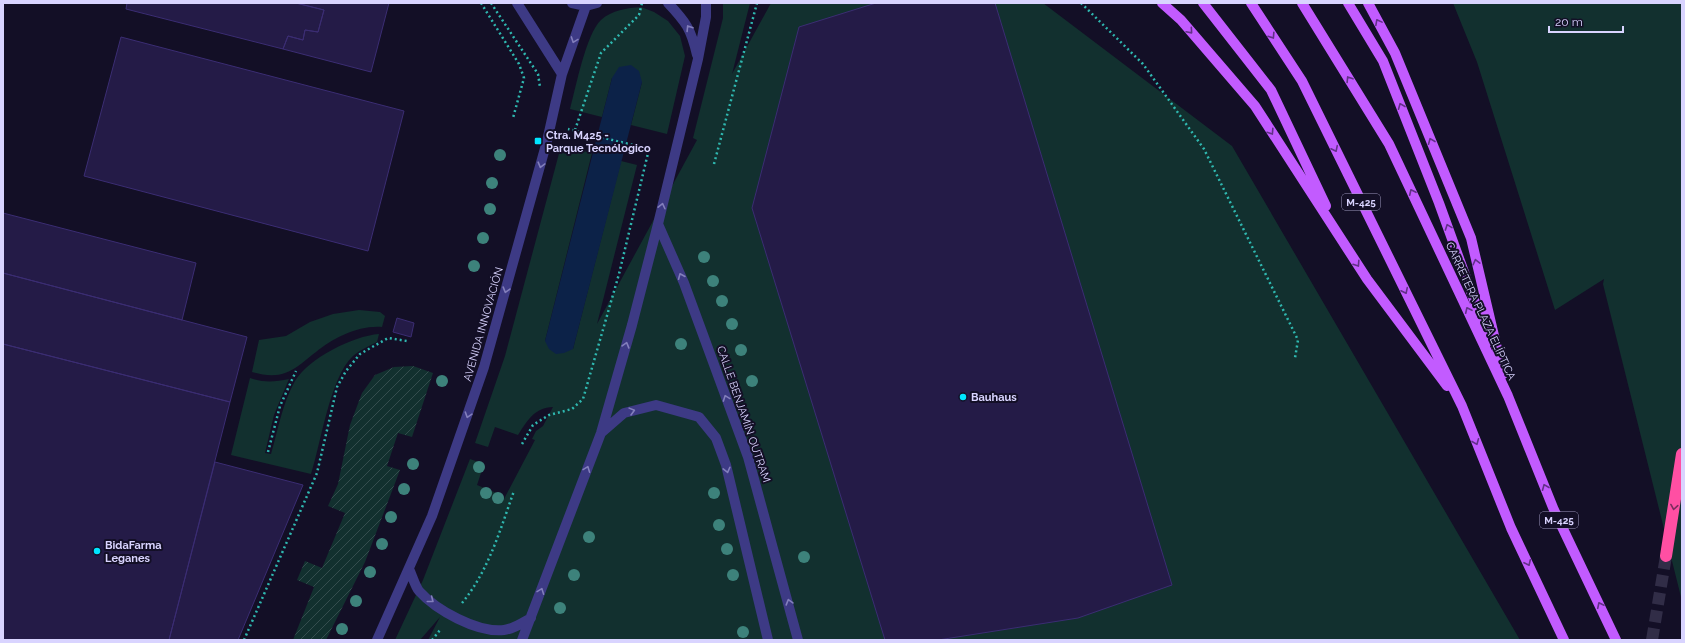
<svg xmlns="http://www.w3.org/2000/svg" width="1685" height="643" viewBox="0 0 1685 643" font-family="Raleway,sans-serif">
<defs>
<pattern id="garden-furrows" width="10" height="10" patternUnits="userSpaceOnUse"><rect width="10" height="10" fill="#12302f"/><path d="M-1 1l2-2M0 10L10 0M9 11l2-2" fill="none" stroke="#344d4e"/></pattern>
</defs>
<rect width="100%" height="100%" fill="#130f26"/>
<path fill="#12302f" d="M 723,3 L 750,3 L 732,74 L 771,3 L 1043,3 L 1232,146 L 1520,640 L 428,640 L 440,617 L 420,640 L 395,640 L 423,580 L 470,459 L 484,464 L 477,485 L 504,496 L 504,499 L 535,440 L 532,439 L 536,431 L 543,426 L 553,407 C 535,407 527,421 518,435 L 495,427 L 488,447 L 475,443 L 505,356 L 561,146 L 592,153 L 545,341 L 573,349 L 621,161 L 637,165 L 597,324 L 697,140 L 693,138 L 723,18 Z
M 1453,3 L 1682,3 L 1682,601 L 1603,284 L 1604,279 L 1555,310 L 1477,62 Z
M 641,7 L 654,12 L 668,21 L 680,36 L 685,56 L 667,134 L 631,125 L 642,82 L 612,78 L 602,117 L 570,109 C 576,87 586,34 601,20 C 612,10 627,8 641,7 Z
M 359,310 L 380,312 L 385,316 L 382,327 C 359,325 333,338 316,352 C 306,359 297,369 285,373 C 275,377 262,375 252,372 L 259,340 L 286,336 L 310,322 L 333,314 Z
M 379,334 L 377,342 C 369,346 360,350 353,356 C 330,377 321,443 311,474 L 231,455 L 250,378 C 264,383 275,382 289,379 L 274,415 L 265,453 L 271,454 C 278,430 282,404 295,381 C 309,358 353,336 379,334 Z"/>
<path fill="url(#garden-furrows)" d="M 413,366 L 433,373 L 412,437 L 398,433 L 387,466 L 400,470 L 365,562 L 326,640 L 293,640 L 314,587 L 297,580 L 305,561 L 322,568 L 345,513 L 328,506 L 338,484 L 350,425 L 362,393 L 375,375 L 394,367 Z"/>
<path fill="#0c2248" d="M 631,65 L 639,71 L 642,82 L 573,349 L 564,353 L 556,354 L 549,349 L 545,341 L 612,78 L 619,67 Z"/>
<path fill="#241b47" stroke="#3b2d73" d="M 127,3 L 296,3 L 324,10 L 318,32 L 305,30 L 303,40 L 288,36 L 283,49 L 126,9 Z
M 296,3 L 389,3 L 371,72 L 283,49 L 288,36 L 303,40 L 305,30 L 318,32 L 324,10 Z
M 876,3 L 995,3 L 1172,585 L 1078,618 L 938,640 L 885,640 L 752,208 L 799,27 Z
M 121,37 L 404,111 L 368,251 L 84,176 Z
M 3,213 L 196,263 L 182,320 L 3,273 Z
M 3,273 L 247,337 L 230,402 L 3,344 Z
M 397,318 L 414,323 L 411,337 L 393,332 Z
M 3,344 L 230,402 L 169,640 L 3,640 Z
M 215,462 L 303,485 L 238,640 L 169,640 Z"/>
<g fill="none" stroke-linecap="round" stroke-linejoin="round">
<path stroke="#312d47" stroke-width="12" stroke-dasharray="12 6" stroke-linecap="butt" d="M 1652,640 L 1666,556"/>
<path stroke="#2fb8b0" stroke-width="2.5" stroke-dasharray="2 3" stroke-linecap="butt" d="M 481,3 L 519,64 L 524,78 L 513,118
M 491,3 L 538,74 L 540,87
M 1081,3 L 1143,64 L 1204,149 L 1298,340 L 1295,358
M 575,130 L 601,53 L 639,15 L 642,3
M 714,164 L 757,3
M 522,444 L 533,425 L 549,415 L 572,409 L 583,399 L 619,274 L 649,149 L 568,129
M 268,452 L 280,406 L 296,371
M 462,603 C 489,570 500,530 514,491
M 244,640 L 317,473 L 337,387 L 346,371 L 360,354 L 388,338 L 407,341
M 432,640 L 440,630"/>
<path stroke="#3d3a85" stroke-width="10" d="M 517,3 L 562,74
M 572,3 L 586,6 L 597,3
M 668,3 C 686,22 691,29 697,55
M 658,224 L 684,283 L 748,457 L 798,640
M 601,433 L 624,413 L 656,405 L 699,417 L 716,438 L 726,465 L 768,640
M 409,569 C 412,575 415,586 419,591 C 436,610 477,633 504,630 C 514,629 522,623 531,618
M 377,640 L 432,516 L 484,367 L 547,141 L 562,74 L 587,3
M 522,640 L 601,433 L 632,325 L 658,224 L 698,59 L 706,17 L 706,3"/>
<path stroke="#c25bff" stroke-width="10" d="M 1162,3 L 1181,20 L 1255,106 L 1367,279 L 1447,386
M 1203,3 L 1271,90 L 1326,206
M 1251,3 L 1302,81 L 1462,406 L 1511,528 L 1564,640
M 1302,3 L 1389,144 L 1508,396 L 1554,510 L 1616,640
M 1348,3 L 1383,61 L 1439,203 L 1489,341
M 1368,3 L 1395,53 L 1471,238 L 1503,374"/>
<path stroke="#ff4fa3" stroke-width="12" d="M 1666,556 L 1682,454"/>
</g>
<g fill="#3d827b">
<circle cx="500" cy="155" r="6"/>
<circle cx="492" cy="183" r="6"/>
<circle cx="490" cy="209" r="6"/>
<circle cx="483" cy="238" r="6"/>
<circle cx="704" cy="257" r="6"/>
<circle cx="474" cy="266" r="6"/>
<circle cx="713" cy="281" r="6"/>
<circle cx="722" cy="301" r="6"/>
<circle cx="732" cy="324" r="6"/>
<circle cx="681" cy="344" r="6"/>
<circle cx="741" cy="350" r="6"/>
<circle cx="442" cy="381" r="6"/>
<circle cx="752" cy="381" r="6"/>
<circle cx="413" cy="464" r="6"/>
<circle cx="479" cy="467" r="6"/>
<circle cx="404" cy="489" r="6"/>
<circle cx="486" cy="493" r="6"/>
<circle cx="714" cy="493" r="6"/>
<circle cx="498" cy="498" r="6"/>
<circle cx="391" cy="517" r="6"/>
<circle cx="719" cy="525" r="6"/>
<circle cx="589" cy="537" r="6"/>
<circle cx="382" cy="544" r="6"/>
<circle cx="727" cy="549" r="6"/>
<circle cx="804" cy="557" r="6"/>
<circle cx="370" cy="572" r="6"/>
<circle cx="574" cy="575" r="6"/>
<circle cx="733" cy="575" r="6"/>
<circle cx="356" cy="601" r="6"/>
<circle cx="560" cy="608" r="6"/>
<circle cx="342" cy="629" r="6"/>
<circle cx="743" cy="632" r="6"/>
</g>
<defs><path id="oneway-chevron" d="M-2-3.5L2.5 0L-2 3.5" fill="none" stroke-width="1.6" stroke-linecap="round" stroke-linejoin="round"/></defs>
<g stroke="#623188">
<use href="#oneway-chevron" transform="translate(1378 22) rotate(-118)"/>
<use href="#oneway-chevron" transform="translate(1190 31) rotate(49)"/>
<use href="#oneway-chevron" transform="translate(1272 36) rotate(57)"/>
<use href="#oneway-chevron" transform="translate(1349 79) rotate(-122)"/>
<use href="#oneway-chevron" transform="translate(1401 106) rotate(-112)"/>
<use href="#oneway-chevron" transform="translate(1271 132) rotate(57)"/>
<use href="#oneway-chevron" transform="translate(1431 141) rotate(-112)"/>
<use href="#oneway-chevron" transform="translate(1335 149) rotate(64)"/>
<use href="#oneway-chevron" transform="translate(1412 192) rotate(-115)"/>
<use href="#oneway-chevron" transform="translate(1448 227) rotate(-110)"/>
<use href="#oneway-chevron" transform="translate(1476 262) rotate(-104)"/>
<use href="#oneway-chevron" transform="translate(1357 264) rotate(57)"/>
<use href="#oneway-chevron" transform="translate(1405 291) rotate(64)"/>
<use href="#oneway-chevron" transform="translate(1468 310) rotate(-115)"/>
<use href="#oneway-chevron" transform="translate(1476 442) rotate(68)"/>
<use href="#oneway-chevron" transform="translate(1545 487) rotate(-112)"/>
<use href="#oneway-chevron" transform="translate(1528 563) rotate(65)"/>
<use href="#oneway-chevron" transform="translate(1600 605) rotate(-116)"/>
</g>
<g stroke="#837fbc">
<use href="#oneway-chevron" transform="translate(689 28) rotate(-122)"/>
<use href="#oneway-chevron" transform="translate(574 40) rotate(110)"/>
<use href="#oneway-chevron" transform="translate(541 165) rotate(105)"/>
<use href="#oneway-chevron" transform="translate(662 206) rotate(-77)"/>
<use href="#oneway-chevron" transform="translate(681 276) rotate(-113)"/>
<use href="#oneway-chevron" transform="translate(506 290) rotate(106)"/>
<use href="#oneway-chevron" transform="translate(626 345) rotate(-74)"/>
<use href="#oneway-chevron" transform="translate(726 398) rotate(-110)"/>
<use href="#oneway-chevron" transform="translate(632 411) rotate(-15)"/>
<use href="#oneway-chevron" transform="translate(468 415) rotate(108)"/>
<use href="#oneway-chevron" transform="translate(587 469) rotate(-69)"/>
<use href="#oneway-chevron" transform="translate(727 470) rotate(76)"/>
<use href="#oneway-chevron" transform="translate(541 591) rotate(-69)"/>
<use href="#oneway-chevron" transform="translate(431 600) rotate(38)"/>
<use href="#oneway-chevron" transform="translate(789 602) rotate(-106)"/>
</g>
<use stroke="#7d2c5e" href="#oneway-chevron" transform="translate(1674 507) rotate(99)"/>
<g fill="#00e5ff" stroke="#130f26" stroke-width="1.5">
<rect x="534" y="137" width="8" height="8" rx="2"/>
<circle cx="963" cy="397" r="4"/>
<circle cx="97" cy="551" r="4"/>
</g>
<g text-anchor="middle" stroke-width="4" stroke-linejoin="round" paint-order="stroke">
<g fill="#130f26" stroke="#9e99be" stroke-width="1">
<rect x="1342" y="194" width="38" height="16" rx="3"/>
<rect x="1540" y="512" width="38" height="16" rx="3"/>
</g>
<g font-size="10" font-weight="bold" fill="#d9d4ff">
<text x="1361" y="206">M-425</text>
<text x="1559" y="524">M-425</text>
</g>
<g font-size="11" font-weight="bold" fill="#d9d4ff" stroke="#130f26" text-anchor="start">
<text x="546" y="139">Ctra. M425 -<tspan x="546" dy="13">Parque Tecnólogico</tspan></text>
<text x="971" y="401">Bauhaus</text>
<text x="105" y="549">BidaFarma<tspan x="105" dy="13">Leganes</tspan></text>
</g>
<g font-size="11" fill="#d9d4ff" stroke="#130f26">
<text transform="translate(1481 311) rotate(65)" y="4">CARRETERA PLAZA ELÍPTICA</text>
<text transform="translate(483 324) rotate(-74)" y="4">AVENIDA INNOVACIÓN</text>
<text transform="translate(744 414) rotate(71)" y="4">CALLE BENJAMÍN OUTRAM</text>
</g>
</g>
<rect width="1685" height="643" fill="none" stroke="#d9d4ff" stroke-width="8"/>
<path d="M1549 26v6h74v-6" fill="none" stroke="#d9d4ff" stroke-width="2"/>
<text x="1555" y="26" font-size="12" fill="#d9d4ff" stroke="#130f26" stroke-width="3" paint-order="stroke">20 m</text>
</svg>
